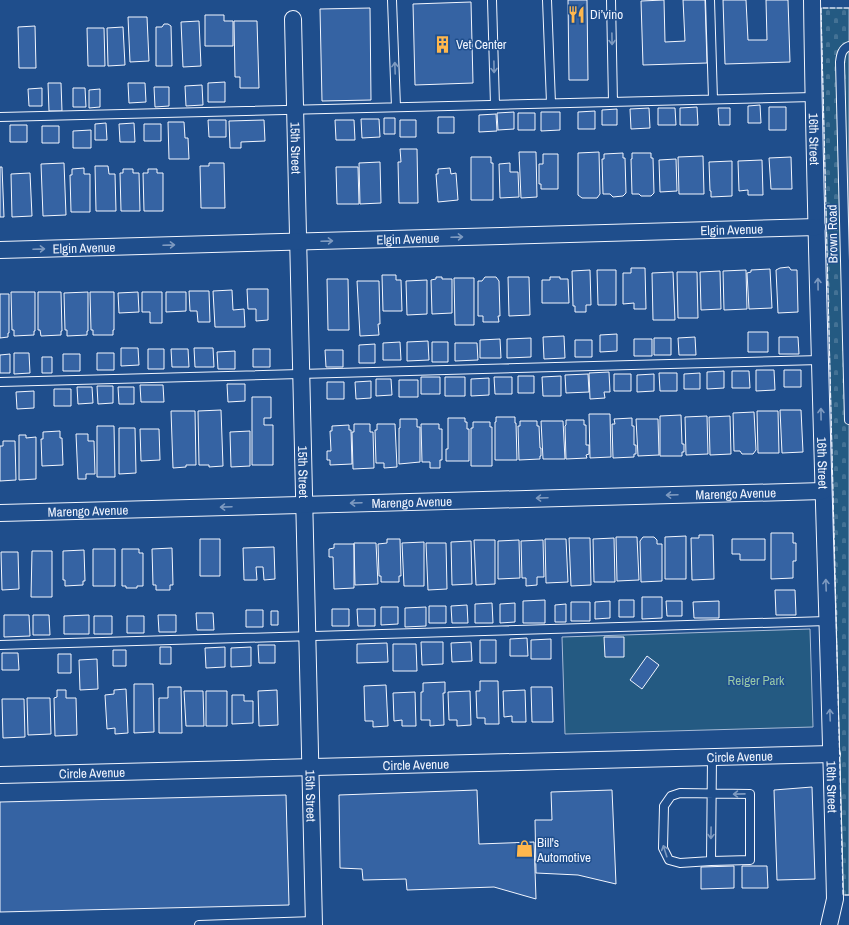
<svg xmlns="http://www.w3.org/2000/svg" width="849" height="925" viewBox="0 0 849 925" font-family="'Archivo Narrow',sans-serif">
<defs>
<pattern id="cemetery-stones" width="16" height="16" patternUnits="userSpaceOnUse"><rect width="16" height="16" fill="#245a82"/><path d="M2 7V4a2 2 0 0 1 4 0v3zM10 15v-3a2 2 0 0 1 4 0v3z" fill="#447295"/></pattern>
</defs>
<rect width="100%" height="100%" fill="#1f4e8c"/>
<path fill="url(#cemetery-stones)" stroke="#a8bbd7" d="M 821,8 L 849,8 L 849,895 L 843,895 Z"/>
<path fill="#245a82" stroke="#a8bbd7" d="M 810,629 L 813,727 L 565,734 L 562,637 Z"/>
<path fill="#3563a3" stroke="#f2f6ff" d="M 568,0 L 587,0 L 588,80 L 569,80 Z
M 664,0 L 665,42 L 685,41 L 683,0 L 705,0 L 707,63 L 643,65 L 641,1 Z
M 723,0 L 746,0 L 748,40 L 767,40 L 766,0 L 788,0 L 790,62 L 725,64 Z
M 471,2 L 473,83 L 415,85 L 413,4 Z
M 370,8 L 371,100 L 322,101 L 320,9 Z
M 205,15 L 224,15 L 224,21 L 233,21 L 233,46 L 205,46 Z
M 128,17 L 147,17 L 149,61 L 130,62 Z
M 199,21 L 201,66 L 183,67 L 181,22 Z
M 234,21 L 257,21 L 259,88 L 240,88 L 240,77 L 235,77 Z
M 164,24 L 168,24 L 171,26 L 172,66 L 156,66 L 156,27 L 162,27 Z
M 35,26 L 36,68 L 19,68 L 18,27 Z
M 123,27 L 125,65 L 108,66 L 107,28 Z
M 87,28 L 104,28 L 105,66 L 88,66 Z
M 225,82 L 225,102 L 208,102 L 208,83 Z
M 48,83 L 61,83 L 62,111 L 49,111 Z
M 128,83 L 145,83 L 146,102 L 129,103 Z
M 202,85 L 203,105 L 186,106 L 185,86 Z
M 154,87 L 169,87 L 169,106 L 155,107 Z
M 42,88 L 42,106 L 29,106 L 28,89 Z
M 73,88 L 85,88 L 86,107 L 73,107 Z
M 100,89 L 100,107 L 89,108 L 89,90 Z
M 760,105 L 761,123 L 748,123 L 748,106 Z
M 697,107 L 698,125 L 680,125 L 680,108 Z
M 769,107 L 786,107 L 786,130 L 769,130 Z
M 649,108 L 650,128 L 631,129 L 630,109 Z
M 658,108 L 675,108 L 676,125 L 658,125 Z
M 718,108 L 730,108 L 730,125 L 719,125 Z
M 617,109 L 617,125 L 602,125 L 602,110 Z
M 595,111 L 595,129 L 578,129 L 578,112 Z
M 514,112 L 514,129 L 498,130 L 497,113 Z
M 541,112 L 560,112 L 560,130 L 541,131 Z
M 518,113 L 535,113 L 535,130 L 518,130 Z
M 496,114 L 497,131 L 479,132 L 479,115 Z
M 438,117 L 454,117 L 454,133 L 438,133 Z
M 384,118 L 395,118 L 395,134 L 384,134 Z
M 361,119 L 379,119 L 380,137 L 362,138 Z
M 208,120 L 226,120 L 226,137 L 209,137 Z
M 264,120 L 265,141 L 241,142 L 241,148 L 230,148 L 229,121 Z
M 335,120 L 354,120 L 355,140 L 336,140 Z
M 400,120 L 416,120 L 416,137 L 400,137 Z
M 168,122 L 184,122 L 185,138 L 188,138 L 189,159 L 169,159 Z
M 106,123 L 107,140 L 95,140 L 95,124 Z
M 134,123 L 135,142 L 120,142 L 119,124 Z
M 144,124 L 161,124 L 161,141 L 144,141 Z
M 10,125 L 27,125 L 27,142 L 10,142 Z
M 42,126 L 59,126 L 59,143 L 42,143 Z
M 91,130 L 91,148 L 73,148 L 73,131 Z
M 400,149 L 417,149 L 418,203 L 399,203 L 398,162 L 401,162 Z
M 519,152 L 536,152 L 537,197 L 521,198 Z
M 599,152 L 600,194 L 597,198 L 582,198 L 578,195 L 578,153 Z
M 623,153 L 623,158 L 625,158 L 626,193 L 623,196 L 613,197 L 610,194 L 603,194 L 602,159 L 604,159 L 604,154 Z
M 632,153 L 651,153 L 651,158 L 653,158 L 654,193 L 651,196 L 641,196 L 639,194 L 632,194 L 631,159 L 632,159 Z
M 543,154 L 558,154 L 558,189 L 541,189 L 541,184 L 539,184 L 539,164 L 543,164 Z
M 703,156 L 704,194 L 679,194 L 678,157 Z
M 471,157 L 491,157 L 491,163 L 493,163 L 493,200 L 471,200 Z
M 791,157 L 792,189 L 771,189 L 769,158 Z
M 676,159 L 677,191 L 660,192 L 659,160 Z
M 762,160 L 763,195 L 748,195 L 748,190 L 739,191 L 738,161 Z
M 732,161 L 732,196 L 711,197 L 711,191 L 710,191 L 709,162 Z
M 380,162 L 381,203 L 360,204 L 359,163 Z
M 64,163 L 66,215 L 43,216 L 41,164 Z
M 209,163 L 224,163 L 225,208 L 201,208 L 200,166 L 209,166 Z
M 510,163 L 510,172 L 518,172 L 519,197 L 500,198 L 499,164 Z
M 95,166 L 108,166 L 109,174 L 115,174 L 116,211 L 96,211 Z
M 0,167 L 2,167 L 4,217 L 0,217 Z
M 336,167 L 358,167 L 359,204 L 337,204 Z
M 84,168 L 84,174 L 90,174 L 90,212 L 71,212 L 70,175 L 72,175 L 72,169 Z
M 450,168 L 451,174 L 456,173 L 458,200 L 438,202 L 436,174 L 438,174 L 438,169 Z
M 123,169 L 133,169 L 133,173 L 139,173 L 140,211 L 121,211 L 120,173 L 123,173 Z
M 148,169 L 157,169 L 157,173 L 163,173 L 163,211 L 144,211 L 143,173 L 148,173 Z
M 30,173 L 32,216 L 12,217 L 11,174 Z
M 789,267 L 791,270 L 797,270 L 798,312 L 778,313 L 776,270 L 780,268 Z
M 631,268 L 645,268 L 646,309 L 634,309 L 634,303 L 623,304 L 623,273 L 631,273 Z
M 770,269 L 772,308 L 749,309 L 747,273 L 751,272 L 751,270 Z
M 590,270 L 591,305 L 586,305 L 586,312 L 575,312 L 575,306 L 573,306 L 572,271 Z
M 597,270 L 616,270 L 616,305 L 598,305 Z
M 746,270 L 747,309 L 724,310 L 723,271 Z
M 720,271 L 721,309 L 701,310 L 700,272 Z
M 673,272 L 675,320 L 653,320 L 652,273 Z
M 677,272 L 697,272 L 698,318 L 678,318 Z
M 382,275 L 396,275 L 396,280 L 401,280 L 402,311 L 383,311 Z
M 436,277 L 442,277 L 442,279 L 452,279 L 452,313 L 432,314 L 431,280 L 436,279 Z
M 485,277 L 496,277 L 499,281 L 500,316 L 498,316 L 499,322 L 483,322 L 483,316 L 478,316 L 478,281 L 482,281 Z
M 508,277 L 529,277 L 530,315 L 509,316 Z
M 550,277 L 560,277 L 560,279 L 568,279 L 569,303 L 542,303 L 542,280 L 550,280 Z
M 454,278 L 474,278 L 474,325 L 455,325 Z
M 327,279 L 348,279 L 349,330 L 328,330 Z
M 427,280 L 427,314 L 407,315 L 406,281 Z
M 357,281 L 379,281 L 380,324 L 378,324 L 379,335 L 360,336 Z
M 247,289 L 268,289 L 268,320 L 256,321 L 256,309 L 248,309 Z
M 232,290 L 233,310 L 244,309 L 245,327 L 215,327 L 213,291 Z
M 189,291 L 209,291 L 210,322 L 198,322 L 197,311 L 190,311 Z
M 11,292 L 35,292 L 35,331 L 34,331 L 34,335 L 14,336 L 14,330 L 12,330 Z
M 38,292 L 61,292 L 62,331 L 61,331 L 61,335 L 41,336 L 40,330 L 38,330 Z
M 88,292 L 88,331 L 87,331 L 87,335 L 67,336 L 67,330 L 65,330 L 64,293 Z
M 90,292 L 114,292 L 114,330 L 113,330 L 113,335 L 93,335 L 93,330 L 91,330 Z
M 138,292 L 139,312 L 119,313 L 118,293 Z
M 142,292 L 162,292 L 162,323 L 150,323 L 150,312 L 142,312 Z
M 166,292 L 186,292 L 186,311 L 166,312 Z
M 0,294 L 9,294 L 9,333 L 8,333 L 8,337 L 0,338 Z
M 748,332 L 768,332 L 768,352 L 748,352 Z
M 617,334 L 617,351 L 600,352 L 600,335 Z
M 564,336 L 565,358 L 544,359 L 543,337 Z
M 695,337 L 696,355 L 679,355 L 678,338 Z
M 779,337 L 798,337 L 799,354 L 779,354 Z
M 531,338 L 531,357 L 507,358 L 507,339 Z
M 654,338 L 671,338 L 671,355 L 654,355 Z
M 500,339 L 501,358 L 480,358 L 480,340 Z
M 634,339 L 652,339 L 652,356 L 634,356 Z
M 575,340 L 592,340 L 592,357 L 575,357 Z
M 428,341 L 429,360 L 407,361 L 407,342 Z
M 400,342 L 401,360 L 383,360 L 383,343 Z
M 432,342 L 448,342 L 448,362 L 432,362 Z
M 455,343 L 477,343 L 478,360 L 455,361 Z
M 375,344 L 375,363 L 359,363 L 359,345 Z
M 121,348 L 138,348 L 139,365 L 121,366 Z
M 194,348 L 213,348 L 214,367 L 195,367 Z
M 148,349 L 164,349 L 164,369 L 148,369 Z
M 171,349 L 188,349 L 189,367 L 172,367 Z
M 253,349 L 270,349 L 270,367 L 253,367 Z
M 325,350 L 343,350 L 343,367 L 326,367 Z
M 235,351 L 235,369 L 218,369 L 217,352 Z
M 14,353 L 29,353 L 30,373 L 14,374 Z
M 97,353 L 114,353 L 114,370 L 97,370 Z
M 10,354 L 10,373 L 0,373 L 0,355 Z
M 63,354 L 80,354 L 80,371 L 63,371 Z
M 42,357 L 52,357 L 52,373 L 42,373 Z
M 756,370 L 774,370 L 775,390 L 756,391 Z
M 784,370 L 801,370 L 801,387 L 784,387 Z
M 724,371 L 724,388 L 707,389 L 707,372 Z
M 732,371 L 749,371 L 750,388 L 732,388 Z
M 609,372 L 610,392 L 604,392 L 605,398 L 590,399 L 589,373 Z
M 659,373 L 677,373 L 677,391 L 660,391 Z
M 700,373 L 700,389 L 684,389 L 684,374 Z
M 588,374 L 589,392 L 566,393 L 565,375 Z
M 614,374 L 631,374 L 631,391 L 614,391 Z
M 654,374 L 654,391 L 637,392 L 637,375 Z
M 518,376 L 534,376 L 534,393 L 518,393 Z
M 561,376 L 561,396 L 543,396 L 542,377 Z
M 421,377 L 440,377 L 440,394 L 421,394 Z
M 445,377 L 465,377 L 465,396 L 445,396 Z
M 494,377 L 512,377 L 512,394 L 495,394 Z
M 489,378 L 489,395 L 471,396 L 471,379 Z
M 376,379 L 391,379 L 392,395 L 376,396 Z
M 399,380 L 418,380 L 418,397 L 399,397 Z
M 371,381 L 371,398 L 356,399 L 355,382 Z
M 327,382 L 344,382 L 344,399 L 327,399 Z
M 227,384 L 245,384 L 245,401 L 228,402 Z
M 140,385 L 163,385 L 164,402 L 141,402 Z
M 97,386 L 113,386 L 113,403 L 98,404 Z
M 77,387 L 92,387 L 93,403 L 78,404 Z
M 118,387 L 134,387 L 134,404 L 119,404 Z
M 54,389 L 71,389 L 71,406 L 54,406 Z
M 34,391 L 34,408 L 17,409 L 16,392 Z
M 252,397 L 271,397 L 271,418 L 264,418 L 264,425 L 273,425 L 273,465 L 252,465 Z
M 221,410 L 223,466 L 209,467 L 209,465 L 199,465 L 198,411 Z
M 780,410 L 801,410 L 803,452 L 782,453 Z
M 171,411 L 195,411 L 196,465 L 186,465 L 186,467 L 173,468 Z
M 757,411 L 778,411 L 779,453 L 758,453 Z
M 754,412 L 756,450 L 753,454 L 742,454 L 740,451 L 734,451 L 733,413 Z
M 589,414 L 610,414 L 611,457 L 590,458 Z
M 681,415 L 682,444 L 684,444 L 684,452 L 682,452 L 682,456 L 660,456 L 660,416 Z
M 707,416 L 708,454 L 686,455 L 685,417 Z
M 730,416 L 731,454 L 710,455 L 709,417 Z
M 496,417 L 515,417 L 515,423 L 516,423 L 517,460 L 495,460 L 495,422 L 496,422 Z
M 448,418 L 465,418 L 465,422 L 467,422 L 467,429 L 469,429 L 469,461 L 446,461 L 446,449 L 448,449 Z
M 632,418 L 632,426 L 634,426 L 634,445 L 636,445 L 636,454 L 634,454 L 634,457 L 613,458 L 612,424 L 615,424 L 614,419 Z
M 400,419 L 417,419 L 417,427 L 420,427 L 420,462 L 399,464 L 399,428 L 400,428 Z
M 636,419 L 658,419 L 659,455 L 638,456 Z
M 566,420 L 584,420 L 584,425 L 586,425 L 586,445 L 589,445 L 589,454 L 586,455 L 587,458 L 566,459 L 565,426 L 566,425 Z
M 520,421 L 537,421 L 537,426 L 539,426 L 540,448 L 541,448 L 541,456 L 540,456 L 540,459 L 519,460 L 518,426 L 520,426 Z
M 541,421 L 563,421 L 565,459 L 543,459 Z
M 473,422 L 490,422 L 490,427 L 492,427 L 492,466 L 471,466 L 471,428 L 473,428 Z
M 354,424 L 370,424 L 370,432 L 373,432 L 374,468 L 353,469 L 352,432 L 354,432 Z
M 377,424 L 395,424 L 397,467 L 384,468 L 384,463 L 376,463 L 375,430 L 377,430 Z
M 421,424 L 439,424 L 439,429 L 442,429 L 442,460 L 440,460 L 440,468 L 430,468 L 430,462 L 422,462 Z
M 349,425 L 349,430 L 351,430 L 352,464 L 330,465 L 330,460 L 327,460 L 327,451 L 331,451 L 330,431 L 332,431 L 332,426 Z
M 97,426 L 114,426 L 115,477 L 97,477 Z
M 119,428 L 135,428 L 136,473 L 119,474 Z
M 140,429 L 159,429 L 160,460 L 141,461 Z
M 60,431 L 60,438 L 62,438 L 63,465 L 42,466 L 41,439 L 43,439 L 43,432 Z
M 250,431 L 250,466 L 231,467 L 230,432 Z
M 76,434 L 88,434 L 88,441 L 94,441 L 95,474 L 86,474 L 86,479 L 78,479 Z
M 19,435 L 26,435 L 26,438 L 36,437 L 36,479 L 19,480 Z
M 3,441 L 15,441 L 16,480 L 0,481 L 0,446 L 3,446 Z
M 771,533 L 793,533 L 793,543 L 796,543 L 796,561 L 793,561 L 793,578 L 771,579 Z
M 699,535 L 713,535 L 714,579 L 692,580 L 691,538 L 699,538 Z
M 686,536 L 686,579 L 665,579 L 665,537 Z
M 616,537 L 637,537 L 639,580 L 617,581 Z
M 643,537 L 654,537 L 657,540 L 657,544 L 662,544 L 662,581 L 641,582 L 640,541 Z
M 569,538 L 590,538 L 591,585 L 571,586 Z
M 614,538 L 615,582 L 594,582 L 593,539 Z
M 200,539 L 220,539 L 220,576 L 200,576 Z
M 387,539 L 400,539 L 401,576 L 399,576 L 399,582 L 381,582 L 381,576 L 379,576 L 378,544 L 387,543 Z
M 545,539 L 566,539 L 568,582 L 546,583 Z
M 732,539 L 765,539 L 765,560 L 740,560 L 740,554 L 732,554 Z
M 474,540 L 495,540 L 495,584 L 476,585 Z
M 519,540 L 520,578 L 498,579 L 498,541 Z
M 543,540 L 544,577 L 537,577 L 537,585 L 526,586 L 526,578 L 522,578 L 521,541 Z
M 471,541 L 472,584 L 452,585 L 451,542 Z
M 424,542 L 424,586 L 404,586 L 402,543 Z
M 354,543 L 376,543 L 378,584 L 355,585 Z
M 426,543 L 446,543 L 447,589 L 428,590 Z
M 334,544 L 354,544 L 354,588 L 334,589 L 333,557 L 329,557 L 329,549 L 334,548 Z
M 274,547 L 275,579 L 264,580 L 263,567 L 256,567 L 257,580 L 244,580 L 243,548 Z
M 172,548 L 173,585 L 170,585 L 170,590 L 156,590 L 156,585 L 153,585 L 152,549 Z
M 93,549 L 115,549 L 115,586 L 93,586 Z
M 122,549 L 139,549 L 139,553 L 143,553 L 143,586 L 137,586 L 137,588 L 126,588 L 126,586 L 122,586 Z
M 84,550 L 85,581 L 83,581 L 83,585 L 65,586 L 65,580 L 63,580 L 63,551 Z
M 32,551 L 52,551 L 52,597 L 31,597 Z
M 1,552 L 18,552 L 19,589 L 2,590 Z
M 775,590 L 795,590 L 796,615 L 776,615 Z
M 642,597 L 662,597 L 662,618 L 642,619 Z
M 545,600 L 545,623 L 523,623 L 523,601 Z
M 619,600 L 634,600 L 634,617 L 619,617 Z
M 610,601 L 610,618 L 595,619 L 595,602 Z
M 666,601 L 682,601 L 682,616 L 667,616 Z
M 719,601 L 719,618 L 694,618 L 693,602 Z
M 571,602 L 590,602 L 590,621 L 571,621 Z
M 492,603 L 493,623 L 475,623 L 475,604 Z
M 515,603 L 515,622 L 500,623 L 500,604 Z
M 566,604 L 566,622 L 555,622 L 555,605 Z
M 467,605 L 468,623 L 452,623 L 451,606 Z
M 429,606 L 446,606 L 446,623 L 429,623 Z
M 381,607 L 398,607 L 398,624 L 381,625 Z
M 426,607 L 426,626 L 405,627 L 405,608 Z
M 332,609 L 349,609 L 349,626 L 332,626 Z
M 357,609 L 375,609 L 375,626 L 358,626 Z
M 246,610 L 263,610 L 263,627 L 246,627 Z
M 271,611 L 278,611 L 278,625 L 271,625 Z
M 196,613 L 213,613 L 214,630 L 197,630 Z
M 4,615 L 29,615 L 30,636 L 4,637 Z
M 33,615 L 49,615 L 50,635 L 33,635 Z
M 89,615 L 89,634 L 64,634 L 64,616 Z
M 158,615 L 176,615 L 176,632 L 159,632 Z
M 94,616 L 112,616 L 112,634 L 94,634 Z
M 127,616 L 144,616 L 144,633 L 127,633 Z
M 604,637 L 624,637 L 624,657 L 605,657 Z
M 527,638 L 528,656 L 510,656 L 510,639 Z
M 551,639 L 551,659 L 531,659 L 531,640 Z
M 480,640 L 496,640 L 496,663 L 480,663 Z
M 421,642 L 443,642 L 443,664 L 422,665 Z
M 471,642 L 472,661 L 452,662 L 451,643 Z
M 387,643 L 388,662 L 357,663 L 357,644 Z
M 393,644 L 416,644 L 417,671 L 393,671 Z
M 258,645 L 275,645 L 275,663 L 259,663 Z
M 160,647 L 171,647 L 171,664 L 160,664 Z
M 225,647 L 225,667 L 206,668 L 205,648 Z
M 251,647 L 251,666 L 231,667 L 231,648 Z
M 113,650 L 126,650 L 126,666 L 113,666 Z
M 2,653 L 18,653 L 19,670 L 2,670 Z
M 58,654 L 71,654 L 71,673 L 58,673 Z
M 647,656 L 659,665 L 642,689 L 630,680 Z
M 97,659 L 98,689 L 80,690 L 79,660 Z
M 480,681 L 498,681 L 499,724 L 485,724 L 485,718 L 477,718 L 476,691 L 480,691 Z
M 445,682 L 445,693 L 443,693 L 444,725 L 430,726 L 430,720 L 421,720 L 421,692 L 423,692 L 423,683 Z
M 134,684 L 153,684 L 154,732 L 134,733 Z
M 386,685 L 388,726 L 373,727 L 373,721 L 365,721 L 364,686 Z
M 168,687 L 181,687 L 182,733 L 159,733 L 159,698 L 168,698 Z
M 531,687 L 552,687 L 553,722 L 532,722 Z
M 126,689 L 128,733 L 115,734 L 115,728 L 107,729 L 105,695 L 114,694 L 114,690 Z
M 57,690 L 66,690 L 66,698 L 76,698 L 77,735 L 55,736 L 54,698 L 57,697 Z
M 277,690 L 278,725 L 259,726 L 258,691 Z
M 525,690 L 526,722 L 512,722 L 512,716 L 504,717 L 503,691 Z
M 184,691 L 203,691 L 204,726 L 186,726 Z
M 206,691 L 227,691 L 227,726 L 206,726 Z
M 470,691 L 471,725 L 457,726 L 457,720 L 449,720 L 448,692 Z
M 415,692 L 416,726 L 402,726 L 402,720 L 394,721 L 393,693 Z
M 232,695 L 244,695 L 244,701 L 253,701 L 253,723 L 232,724 Z
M 27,698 L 50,698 L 51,734 L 28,735 Z
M 2,699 L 24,699 L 25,737 L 3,738 Z
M 812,787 L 815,879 L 777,880 L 774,790 Z
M 477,790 L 479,844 L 534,842 L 536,899 L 494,887 L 407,890 L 406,879 L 363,880 L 362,869 L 340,868 L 339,795 Z
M 612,790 L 616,884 L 578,875 L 536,873 L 535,820 L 552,820 L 551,792 Z
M 286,795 L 289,905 L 0,912 L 0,802 Z
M 734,866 L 734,888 L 701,889 L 701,867 Z
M 742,866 L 767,866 L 768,888 L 742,888 Z"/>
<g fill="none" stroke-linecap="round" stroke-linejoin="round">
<defs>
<path id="service" d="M 392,0 L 396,107
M 492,0 L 495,105
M 547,0 L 551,103
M 611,0 L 613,102
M 710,0 L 713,99
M 849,46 C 842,49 841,54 840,62 L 849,420
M 0,117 L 813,97
M 0,382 L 820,360
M 0,645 L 827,621
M 711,861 L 680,863 L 669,860 L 663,848 L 664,806 L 671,796 L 680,793 L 750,794 L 750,860 L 711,861 L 712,757
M 199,925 L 314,921"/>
<g id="minor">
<path id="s1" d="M 812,0 C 816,300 828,599 835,899 L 829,925"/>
<path id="s2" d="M 293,19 L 314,925"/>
<path id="s3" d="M 0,250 L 817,227"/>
<path id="s4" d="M 0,513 L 823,491"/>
<path id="s5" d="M 0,775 L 832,754"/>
</g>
</defs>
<use href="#service" stroke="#f2f6ff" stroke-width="10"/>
<use href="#minor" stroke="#f2f6ff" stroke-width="18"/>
<use href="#service" stroke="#1f4e8c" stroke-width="8"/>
<use href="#minor" stroke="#1f4e8c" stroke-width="16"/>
<path stroke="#f2f6ff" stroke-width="1" stroke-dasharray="5 2" stroke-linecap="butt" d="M 849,8 L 821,8 L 843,895 L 849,895"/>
</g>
<defs><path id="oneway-shaft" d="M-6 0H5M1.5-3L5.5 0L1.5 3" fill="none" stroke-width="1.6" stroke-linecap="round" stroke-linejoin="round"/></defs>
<g stroke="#7e9ac0">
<use href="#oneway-shaft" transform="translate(612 39) rotate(89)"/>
<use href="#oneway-shaft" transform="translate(494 67) rotate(89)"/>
<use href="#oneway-shaft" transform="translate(395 68) rotate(-92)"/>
<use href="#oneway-shaft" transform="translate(457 237) rotate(-2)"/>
<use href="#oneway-shaft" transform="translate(327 241) rotate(-2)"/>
<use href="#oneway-shaft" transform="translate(169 245) rotate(-2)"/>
<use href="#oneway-shaft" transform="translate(39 249) rotate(-2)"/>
<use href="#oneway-shaft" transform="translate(818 284) rotate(-91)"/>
<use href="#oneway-shaft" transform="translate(821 414) rotate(-91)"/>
<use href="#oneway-shaft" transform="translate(672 495) rotate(178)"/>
<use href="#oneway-shaft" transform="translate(542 498) rotate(178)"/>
<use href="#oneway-shaft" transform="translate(356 503) rotate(178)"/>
<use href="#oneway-shaft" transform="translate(226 507) rotate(178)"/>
<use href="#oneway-shaft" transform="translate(826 585) rotate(-92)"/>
<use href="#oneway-shaft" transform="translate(830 715) rotate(-92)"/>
<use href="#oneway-shaft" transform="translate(739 794) rotate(179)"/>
<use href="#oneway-shaft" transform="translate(711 833) rotate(91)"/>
<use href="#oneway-shaft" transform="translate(665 851) rotate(-108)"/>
</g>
<defs>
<symbol id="restaurant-bare" viewBox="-9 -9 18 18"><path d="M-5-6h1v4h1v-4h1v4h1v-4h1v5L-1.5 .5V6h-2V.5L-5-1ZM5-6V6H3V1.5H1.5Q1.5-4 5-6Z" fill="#ffb74d" stroke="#1f4e8c" stroke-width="2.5" paint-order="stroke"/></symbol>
<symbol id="building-bare" viewBox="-9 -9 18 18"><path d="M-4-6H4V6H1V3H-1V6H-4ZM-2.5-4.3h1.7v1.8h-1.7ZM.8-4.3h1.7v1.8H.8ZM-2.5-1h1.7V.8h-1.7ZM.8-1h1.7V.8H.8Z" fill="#ffb74d" stroke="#1f4e8c" stroke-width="2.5" paint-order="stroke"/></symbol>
<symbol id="shop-bare" viewBox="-9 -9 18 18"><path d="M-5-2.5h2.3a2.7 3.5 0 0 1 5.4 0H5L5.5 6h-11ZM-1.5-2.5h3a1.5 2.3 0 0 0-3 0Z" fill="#ffb74d" stroke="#1f4e8c" stroke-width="2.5" paint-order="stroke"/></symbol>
</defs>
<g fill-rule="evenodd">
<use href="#restaurant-bare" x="564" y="2" width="25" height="25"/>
<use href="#building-bare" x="430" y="32" width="25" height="25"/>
<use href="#shop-bare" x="512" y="836" width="25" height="25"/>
</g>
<g text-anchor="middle" stroke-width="3" stroke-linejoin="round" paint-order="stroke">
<g font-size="13" fill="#f2f6ff" stroke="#1f4e8c" text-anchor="start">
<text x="590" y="19">Di’vino</text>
<text x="456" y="49">Vet Center</text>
<text x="537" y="847">Bill's<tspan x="537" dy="15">Automotive</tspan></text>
</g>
<g font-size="13" fill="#f2f6ff" stroke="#1f4e8c">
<text dy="5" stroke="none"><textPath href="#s1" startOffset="139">16th Street</textPath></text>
<text dy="5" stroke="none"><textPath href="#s2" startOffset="129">15th Street</textPath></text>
<text dy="5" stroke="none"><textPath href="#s3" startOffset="732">Elgin Avenue</textPath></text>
<text transform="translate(832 234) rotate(-91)" y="5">Brown Road</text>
<text dy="5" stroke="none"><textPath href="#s3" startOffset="408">Elgin Avenue</textPath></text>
<text dy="5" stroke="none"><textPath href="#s3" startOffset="84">Elgin Avenue</textPath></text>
<text dy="5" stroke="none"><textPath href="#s1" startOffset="463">16th Street</textPath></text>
<text dy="5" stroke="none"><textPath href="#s2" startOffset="453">15th Street</textPath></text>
<text dy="5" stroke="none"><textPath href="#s4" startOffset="736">Marengo Avenue</textPath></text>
<text dy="5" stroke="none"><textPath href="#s4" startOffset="412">Marengo Avenue</textPath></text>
<text dy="5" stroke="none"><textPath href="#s4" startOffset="88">Marengo Avenue</textPath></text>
<text dy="5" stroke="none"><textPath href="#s5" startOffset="740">Circle Avenue</textPath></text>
<text dy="5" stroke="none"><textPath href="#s5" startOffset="416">Circle Avenue</textPath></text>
<text dy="5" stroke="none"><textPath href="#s5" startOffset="92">Circle Avenue</textPath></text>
<text dy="5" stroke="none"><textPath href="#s1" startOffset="787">16th Street</textPath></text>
<text dy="5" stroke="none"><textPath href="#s2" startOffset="777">15th Street</textPath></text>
</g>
<g font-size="13" fill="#97c8a6" stroke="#1f4e8c">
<text x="756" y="685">Reiger Park</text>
</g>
</g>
</svg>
